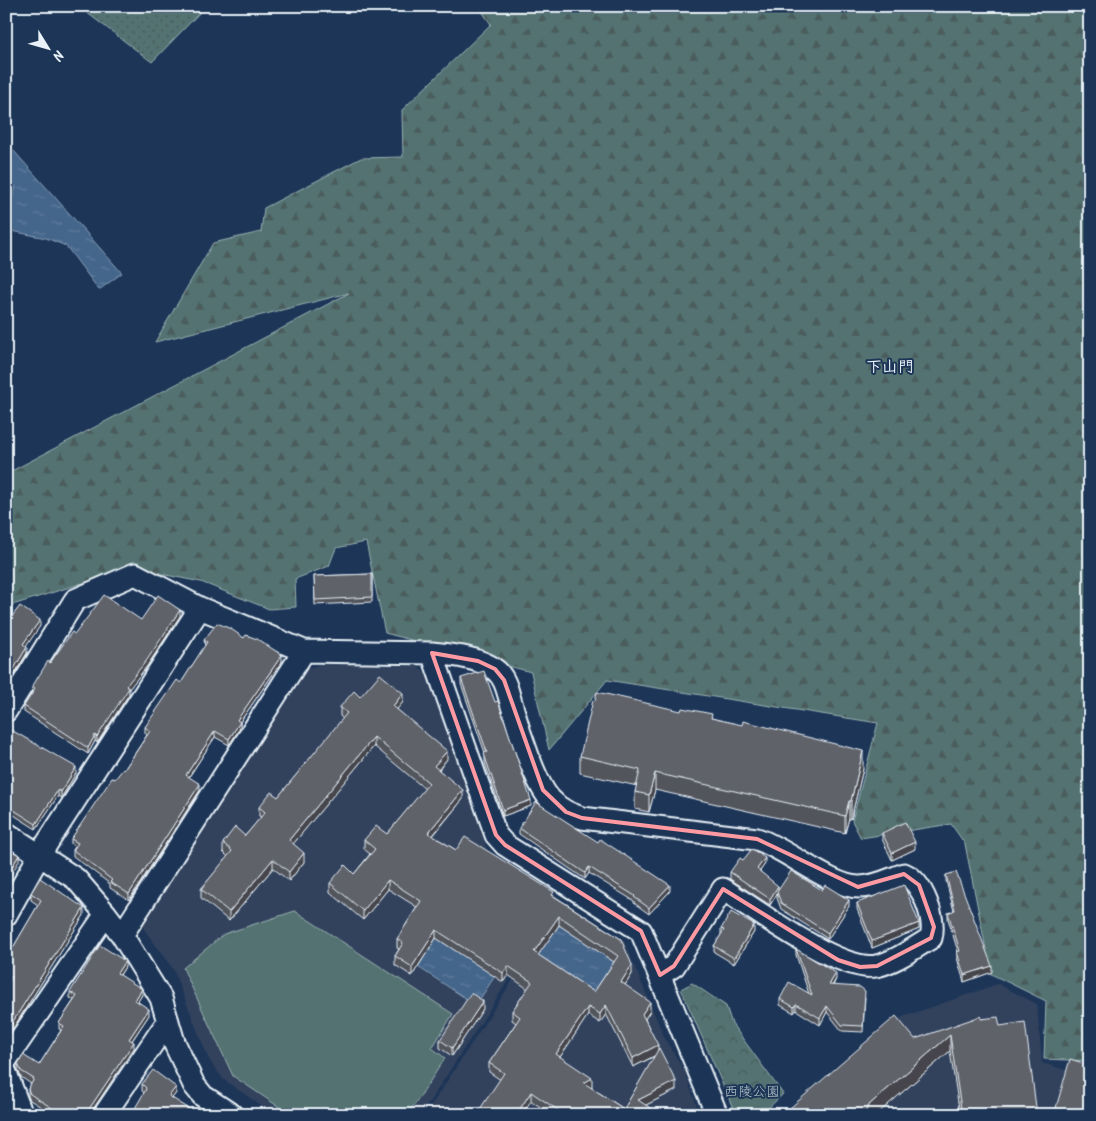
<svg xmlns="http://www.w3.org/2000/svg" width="1096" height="1121" viewBox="0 0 1096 1121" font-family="Kalam,'Klee One',sans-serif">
<defs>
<pattern id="grass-dots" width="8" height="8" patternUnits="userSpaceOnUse" patternTransform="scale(1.25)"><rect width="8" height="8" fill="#527271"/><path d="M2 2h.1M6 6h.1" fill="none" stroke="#4b5b5c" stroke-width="1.8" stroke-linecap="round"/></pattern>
<pattern id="forest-firs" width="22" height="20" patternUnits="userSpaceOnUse" patternTransform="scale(1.25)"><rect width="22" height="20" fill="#527271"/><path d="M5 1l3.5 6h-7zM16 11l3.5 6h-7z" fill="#4b5b5c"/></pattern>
<pattern id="park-crowns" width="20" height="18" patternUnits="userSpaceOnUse" patternTransform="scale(1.25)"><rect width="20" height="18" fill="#527271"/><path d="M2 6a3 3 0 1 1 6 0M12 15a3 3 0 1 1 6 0" fill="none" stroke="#4b5b5c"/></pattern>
<pattern id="water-ripples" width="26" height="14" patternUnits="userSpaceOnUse" patternTransform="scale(1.25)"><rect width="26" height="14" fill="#45668b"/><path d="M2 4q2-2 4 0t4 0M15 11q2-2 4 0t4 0" fill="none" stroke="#607c9c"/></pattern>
</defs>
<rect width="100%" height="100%" fill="#1d3557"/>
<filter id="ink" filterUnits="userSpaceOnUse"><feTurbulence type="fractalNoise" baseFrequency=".02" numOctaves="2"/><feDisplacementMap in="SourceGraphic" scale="10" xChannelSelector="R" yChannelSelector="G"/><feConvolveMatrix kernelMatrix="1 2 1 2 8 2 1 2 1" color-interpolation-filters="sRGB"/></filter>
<g filter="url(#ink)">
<path fill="#31425d" d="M 322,663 L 418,666 L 432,678 L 487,850 L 561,899 L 421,1115 L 274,1115 L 223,1079 L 209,1060 L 173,969 L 141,925 L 307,669 Z
M 564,901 L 624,941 L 665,1039 L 684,1070 L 700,1115 L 425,1115 Z
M 998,984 L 1037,1004 L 1042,1063 L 1090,1077 L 1090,1115 L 787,1115 L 891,1021 Z"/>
<path fill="url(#grass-dots)" stroke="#9db2b4" d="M 78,6 L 206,6 L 152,62 Z"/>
<path fill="url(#forest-firs)" stroke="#9db2b4" d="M 478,6 L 1090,6 L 1090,1061 L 1044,1059 L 1046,1001 L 991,974 L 965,844 L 951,824 L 861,838 L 852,821 L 878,723 L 607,680 L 549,750 L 531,672 L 385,633 L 366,542 L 336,548 L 329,566 L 295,579 L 296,607 L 269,609 L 201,582 L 131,568 L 6,607 L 6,474 L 349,293 L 155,342 L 213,243 L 261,232 L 264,208 L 361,158 L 403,157 L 402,110 L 491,24 Z"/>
<path fill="url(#park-crowns)" stroke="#9db2b4" d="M 692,983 L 726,1006 L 732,1024 L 783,1094 L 761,1115 L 736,1115 L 681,989 Z"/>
<path fill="#527271" stroke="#9db2b4" d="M 295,911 L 453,1014 L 432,1048 L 445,1058 L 408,1115 L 291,1115 L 233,1076 L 183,968 L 224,934 Z"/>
<path fill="url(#water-ripples)" stroke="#869eb7" d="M 6,142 L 122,273 L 99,290 L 66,246 L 46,238 L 6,230 L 6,217 L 16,187 L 6,183 Z
M 559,925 L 618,964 L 594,1001 L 534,961 Z
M 436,938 L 495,976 L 476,1005 L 418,967 Z"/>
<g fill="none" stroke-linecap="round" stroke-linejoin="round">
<defs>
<path id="minor" d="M 432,653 C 451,655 478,657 494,669 C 506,677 508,694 512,706 C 518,728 536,787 552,801 C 560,810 571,814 582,818 L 757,839 C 787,849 831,887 859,887 C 875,887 890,879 904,874 C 923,882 936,919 931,938 C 914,948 895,962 876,966 C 839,972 756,910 723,889 L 674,966 L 660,975
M 6,711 L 75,600 L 135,574 L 200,608 L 304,651
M 6,833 L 76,879 L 106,914 L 122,935 L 161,998 L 174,1042 L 194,1085 L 203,1096 L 232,1115
M 6,915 L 40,854 L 200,608
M 122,935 L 304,651 L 432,653 L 496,835 L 505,845 L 641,931 L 717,1115
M 6,1060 L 106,914
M 6,1073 L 22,1115
M 104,1115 L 168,1021"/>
</defs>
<use href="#minor" stroke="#e8f1f8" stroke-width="25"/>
<use href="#minor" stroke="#1d3557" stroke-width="21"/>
</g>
<path fill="#53545c" stroke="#e8f1f8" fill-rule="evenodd" d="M 372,574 L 372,602 L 315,605 L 314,576 Z
M 180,616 L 147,666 L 129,689 L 129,694 L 97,743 L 95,741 L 88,754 L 24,712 L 24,706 L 33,693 L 32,687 L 75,634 L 141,620 Z
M 6,624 L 40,626 L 26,646 L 27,653 L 12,678 L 8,676 L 6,678 Z
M 244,638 L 282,661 L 240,722 L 240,728 L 229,745 L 215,737 L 189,777 L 200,790 L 129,900 L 110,888 L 110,884 L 73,856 L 73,850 L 75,847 L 71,844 L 71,839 L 115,779 L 124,770 L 147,735 L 145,733 L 145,727 L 181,683 L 205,646 L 204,640 Z
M 461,678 L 531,806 L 503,816 L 485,763 L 485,753 L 461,684 Z
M 360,697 L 403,702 L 397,709 L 447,759 L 439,770 L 463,799 L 433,836 L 456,850 L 554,896 L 621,939 L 632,974 L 625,985 L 650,1011 L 645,1019 L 676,1090 L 646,1105 L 653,1115 L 552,1115 L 489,1072 L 489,1063 L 516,1023 L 512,1020 L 512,1011 L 528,989 L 508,975 L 503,982 L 436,938 L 412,976 L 395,965 L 395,956 L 399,949 L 397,948 L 397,939 L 417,907 L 388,889 L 363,920 L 330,892 L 330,883 L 354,874 L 370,854 L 364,849 L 364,840 L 387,834 L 425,789 L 374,746 L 293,844 L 304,862 L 289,881 L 273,868 L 229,921 L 201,898 L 201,889 L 228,857 L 223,852 L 223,843 L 245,836 L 261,817 L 259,816 L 259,807 L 278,797 L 343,719 L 340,716 L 340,707 ZM 559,925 L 614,962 L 594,992 L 538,955 ZM 606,1014 L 633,1067 L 655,1056 L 624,1109 L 592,1088 L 592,1087 L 560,1057 L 588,1015 L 600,1023 Z
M 712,718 L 863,769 L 851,819 L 849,818 L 845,833 L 655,790 L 649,812 L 635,809 L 635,792 L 637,786 L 580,773 L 580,756 Z
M 6,727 L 76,773 L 61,798 L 58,796 L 36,829 L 6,810 Z
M 519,828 L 670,891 L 649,914 L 634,903 L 634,901 L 589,873 L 585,879 L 519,834 Z
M 882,833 L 915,849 L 892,860 L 882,839 Z
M 743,860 L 765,864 L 760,871 L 778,890 L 822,890 L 849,906 L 828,939 L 781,909 L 777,898 L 777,894 L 770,905 L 730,879 L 730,872 Z
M 946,875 L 992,972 L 964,982 L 957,958 L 957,952 L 958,952 L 948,919 L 948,913 L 954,911 L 946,881 Z
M 31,893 L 84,915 L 12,1030 L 6,1026 L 6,986 L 9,982 L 6,980 L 6,948 L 11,951 L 38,905 L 31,900 Z
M 857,903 L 919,929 L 872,948 L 857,909 Z
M 721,929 L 754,932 L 734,964 L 714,952 L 714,946 L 721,935 Z
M 796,949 L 836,979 L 833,986 L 865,997 L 863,1032 L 842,1031 L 827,1012 L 820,1025 L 796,1010 L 794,1013 L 780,1005 L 780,999 L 809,994 L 796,955 Z
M 125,967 L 120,975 L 142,995 L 138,1001 L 149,1015 L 132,1041 L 134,1048 L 49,1112 L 30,1100 L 28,1096 L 28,1089 L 31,1084 L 21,1077 L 18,1070 L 18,1064 L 39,1065 L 61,1030 L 59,1029 L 59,1023 L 74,1000 L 70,998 L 70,992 Z
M 483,1009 L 452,1056 L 440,1048 L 440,1040 Z
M 981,1019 L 1000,1026 L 1037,1115 L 960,1115 L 950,1051 L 876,1115 L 782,1115 L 915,1039 Z
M 142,1084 L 176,1093 L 172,1098 L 144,1093 L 142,1091 Z"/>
<path fill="#44454b" stroke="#e8f1f8" d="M 180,610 L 180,616 L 147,666 L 129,689 L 129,694 L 97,743 L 97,737 L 126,686 Z
M 40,620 L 40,626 L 23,651 L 23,644 Z
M 27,647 L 27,653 L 12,678 L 12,672 Z
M 282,655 L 282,661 L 237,726 L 237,720 Z
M 8,670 L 8,676 L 6,678 L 6,672 Z
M 403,693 L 403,702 L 393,714 L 393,706 Z
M 240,722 L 240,728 L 229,745 L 229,739 Z
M 215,731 L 215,737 L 186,781 L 186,775 Z
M 95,735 L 95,741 L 88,754 L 88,748 Z
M 374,737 L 374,746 L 289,849 L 289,840 Z
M 447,751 L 447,759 L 434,775 L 434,766 Z
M 863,751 L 863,769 L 851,819 L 851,801 Z
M 76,767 L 76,773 L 61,798 L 61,792 Z
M 655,773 L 655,790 L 649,812 L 649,795 Z
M 200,784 L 200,790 L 129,900 L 129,894 Z
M 58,790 L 58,796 L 36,829 L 36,824 Z
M 463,790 L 463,799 L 428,841 L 428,833 Z
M 531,800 L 531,806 L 503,816 L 503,810 Z
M 849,801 L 849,818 L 845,833 L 845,816 Z
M 915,842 L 915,849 L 892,860 L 892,853 Z
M 304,853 L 304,862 L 289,881 L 289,872 Z
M 19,855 L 19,861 L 6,883 L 6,877 Z
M 765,858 L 765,864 L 757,875 L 757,869 Z
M 273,859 L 273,868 L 229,921 L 229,912 Z
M 589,867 L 589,873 L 585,879 L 585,873 Z
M 388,880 L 388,889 L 363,920 L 363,911 Z
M 670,885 L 670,891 L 649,914 L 649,908 Z
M 778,886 L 778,892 L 770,905 L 770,899 Z
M 849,900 L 849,906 L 828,939 L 828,933 Z
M 84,908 L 84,915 L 12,1030 L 12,1023 Z
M 559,916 L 559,925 L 534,961 L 534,952 Z
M 919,923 L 919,929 L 872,948 L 872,941 Z
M 754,925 L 754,932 L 734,964 L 734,958 Z
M 436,930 L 436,938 L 412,976 L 412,967 Z
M 125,961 L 125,967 L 117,979 L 117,973 Z
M 632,965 L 632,974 L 621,991 L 621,982 Z
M 508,966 L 508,975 L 503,982 L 503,973 Z
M 992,966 L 992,972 L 964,982 L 964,975 Z
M 836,973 L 836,979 L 829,991 L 829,985 Z
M 142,989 L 142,995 L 135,1006 L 135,1000 Z
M 483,1001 L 483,1009 L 452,1056 L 452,1048 Z
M 650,1002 L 650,1011 L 642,1023 L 642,1014 Z
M 796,1004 L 796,1010 L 794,1013 L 794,1007 Z
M 606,1005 L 606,1014 L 600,1023 L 600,1014 Z
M 827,1006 L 827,1012 L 820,1025 L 820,1018 Z
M 588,1007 L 588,1015 L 556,1063 L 556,1054 Z
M 149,1009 L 149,1015 L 129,1045 L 129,1039 Z
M 950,1035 L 950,1051 L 876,1115 L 863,1115 L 870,1104 Z
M 134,1042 L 134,1048 L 89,1115 L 85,1115 Z
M 658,1045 L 658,1054 L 633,1067 L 633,1058 Z
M 592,1078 L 592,1087 L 584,1092 L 584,1083 Z
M 676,1081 L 676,1090 L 638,1109 L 638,1100 Z
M 176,1087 L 176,1093 L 169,1102 L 169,1096 Z
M 531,1092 L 531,1101 L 521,1115 L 516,1115 Z"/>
<path fill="#61626b" stroke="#e8f1f8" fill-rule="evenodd" d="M 372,574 L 372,597 L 315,600 L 314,576 Z
M 104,595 L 141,620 L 158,595 L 180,610 L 147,660 L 126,686 L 129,688 L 97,737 L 95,735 L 88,748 L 24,706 L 35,689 L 32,687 L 48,661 L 50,663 L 72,632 L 75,634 Z
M 20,606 L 40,620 L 23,644 L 27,647 L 12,672 L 8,670 L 6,672 L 6,624 Z
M 217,623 L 231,629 L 244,638 L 246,635 L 257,639 L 282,655 L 237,720 L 240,722 L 229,739 L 215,731 L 186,775 L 200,784 L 129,894 L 110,882 L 112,880 L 73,850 L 78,843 L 71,839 L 112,778 L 115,779 L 123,769 L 124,770 L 150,731 L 145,727 L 177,680 L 181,683 L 207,642 L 204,640 Z
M 484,671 L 495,702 L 498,701 L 531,800 L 503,810 L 485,757 L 484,753 L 487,752 L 461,678 Z
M 380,674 L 403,693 L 393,706 L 447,751 L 434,766 L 463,790 L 428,833 L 456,850 L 465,837 L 554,892 L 552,895 L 621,939 L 632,965 L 621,982 L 650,1002 L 642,1014 L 658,1045 L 633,1058 L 606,1005 L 600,1014 L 588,1007 L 556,1054 L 592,1078 L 584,1083 L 624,1109 L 659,1048 L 676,1081 L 638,1100 L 653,1110 L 650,1113 L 653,1115 L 565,1115 L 531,1092 L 516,1115 L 476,1115 L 504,1073 L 489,1063 L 520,1017 L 512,1011 L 532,982 L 508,966 L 503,973 L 436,930 L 412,967 L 395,956 L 403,943 L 397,939 L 421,901 L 388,880 L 363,911 L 330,883 L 345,865 L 354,874 L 375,849 L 364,840 L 376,826 L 387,834 L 429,783 L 374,737 L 289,840 L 304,853 L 289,872 L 273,859 L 229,912 L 201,889 L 232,851 L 223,843 L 235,827 L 245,836 L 265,812 L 259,807 L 271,792 L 278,797 L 347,713 L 340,707 L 354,691 L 360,697 ZM 559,916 L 618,956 L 594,992 L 534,952 Z
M 597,692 L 681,711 L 682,708 L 712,714 L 711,718 L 742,725 L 743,721 L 863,751 L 851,801 L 849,801 L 845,816 L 655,773 L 649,795 L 635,792 L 640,770 L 580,756 L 593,700 L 595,701 Z
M 6,727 L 76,767 L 61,792 L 58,790 L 36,824 L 6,805 Z
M 536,802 L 598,842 L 600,839 L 670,885 L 649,908 L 634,897 L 635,896 L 589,867 L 585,873 L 519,828 Z
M 905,822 L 915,842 L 892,853 L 882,833 Z
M 6,848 L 19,855 L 6,877 Z
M 752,849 L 765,858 L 757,869 L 778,886 L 770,899 L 730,872 L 740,858 L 743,860 Z
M 791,871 L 822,890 L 825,885 L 849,900 L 828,933 L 781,903 L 777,892 Z
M 956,872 L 992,966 L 964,975 L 957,952 L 960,951 L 948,913 L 955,910 L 946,875 Z
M 40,878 L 84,908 L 12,1023 L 6,1019 L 6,986 L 12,977 L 6,973 L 6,948 L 11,951 L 41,900 L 31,893 Z
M 904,885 L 919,923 L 872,941 L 857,903 Z
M 731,912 L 754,925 L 734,958 L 714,946 L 724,930 L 721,929 Z
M 100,945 L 125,961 L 117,973 L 142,989 L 135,1000 L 149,1009 L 129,1039 L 134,1042 L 85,1115 L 47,1115 L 52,1108 L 30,1094 L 28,1089 L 34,1079 L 21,1071 L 18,1064 L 23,1055 L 39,1065 L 64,1026 L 59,1023 L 77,996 L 70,992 Z
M 796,949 L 836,973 L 829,985 L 860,987 L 865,991 L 863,1026 L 842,1025 L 827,1006 L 820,1018 L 796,1004 L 794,1007 L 780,999 L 789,982 L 812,995 Z
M 471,993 L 483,1001 L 452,1048 L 440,1040 Z
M 896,1016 L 915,1039 L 981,1016 L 981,1019 L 998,1017 L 1000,1026 L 1025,1022 L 1037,1115 L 962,1115 L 950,1035 L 870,1104 L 863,1115 L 782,1115 Z
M 1070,1059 L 1090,1065 L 1090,1115 L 1054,1115 Z
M 153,1070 L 176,1087 L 169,1096 L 199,1115 L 131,1115 L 145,1091 L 146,1088 L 142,1084 Z"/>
</g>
<path fill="none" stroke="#ff9aa2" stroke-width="4" stroke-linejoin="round" d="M 432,653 L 478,661 L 495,669 L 504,680 L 543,790 L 566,812 L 582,818 L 757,839 L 858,887 L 904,874 L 919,885 L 934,927 L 931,938 L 877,966 L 860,967 L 838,960 L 723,889 L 674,966 L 660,975 L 641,931 L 505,845 L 496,835 Z"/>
<g text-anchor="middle" stroke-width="4" stroke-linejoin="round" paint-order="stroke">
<g font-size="14" fill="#b4c5c9" stroke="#1d3557">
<text x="752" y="1096">西陵公園</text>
</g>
<g font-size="16" font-weight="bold" fill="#e8f1f8" stroke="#1d3557">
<text x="890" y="372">下山門</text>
</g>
</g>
<rect width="1096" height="1121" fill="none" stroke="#1d3557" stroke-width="25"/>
<rect x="12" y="12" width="1071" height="1096" fill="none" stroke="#e8f1f8" stroke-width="2" filter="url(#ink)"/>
<g transform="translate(48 48) rotate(127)" stroke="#1d3557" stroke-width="4" paint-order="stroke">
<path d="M0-4L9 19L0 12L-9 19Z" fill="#e8f1f8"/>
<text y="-8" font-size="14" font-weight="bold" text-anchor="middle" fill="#e8f1f8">N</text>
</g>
</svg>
